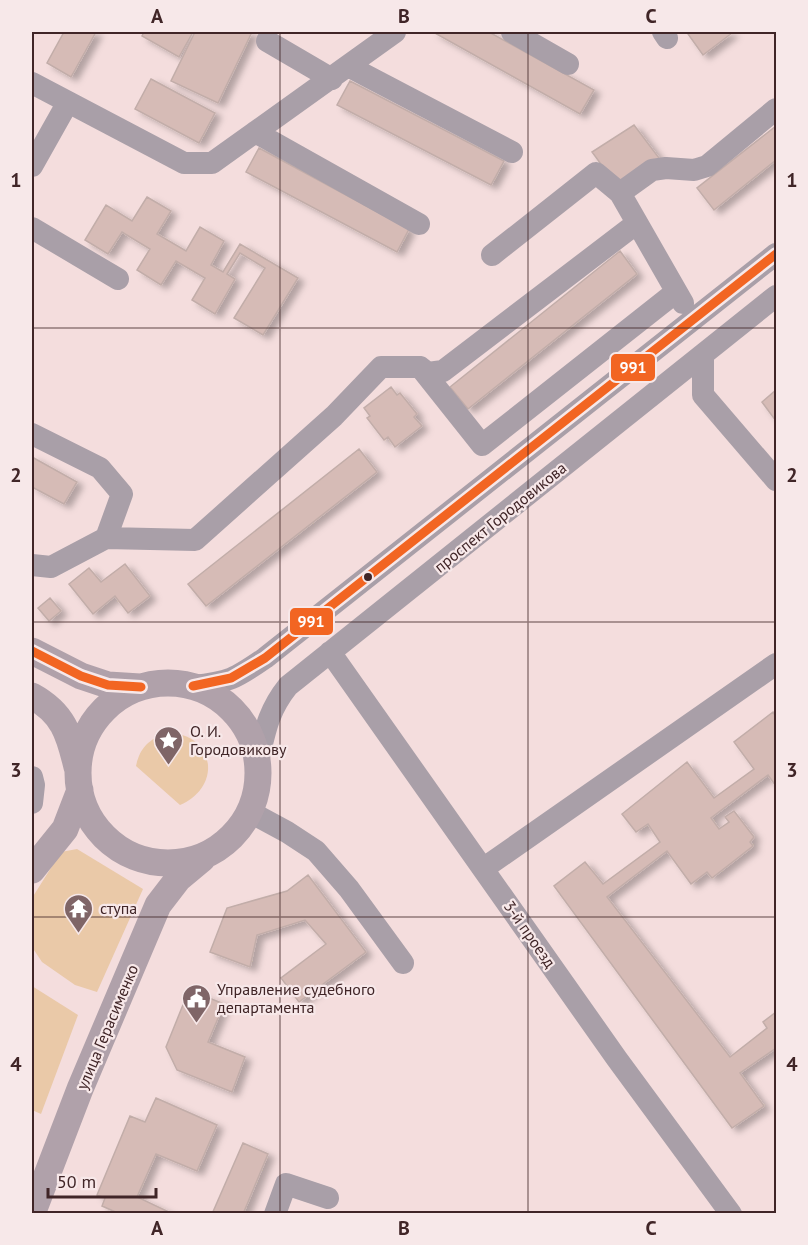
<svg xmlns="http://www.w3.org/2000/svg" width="808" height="1245" viewBox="0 0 808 1245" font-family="'PT Sans',sans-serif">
<defs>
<filter id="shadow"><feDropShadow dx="6" dy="4" stdDeviation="3" flood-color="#0004"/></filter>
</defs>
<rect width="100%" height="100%" fill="#f4dddd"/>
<path fill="#eac9a8" d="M 166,733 C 214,732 224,786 180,805 L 136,766 C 140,748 148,740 166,733 Z
M 77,849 L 143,889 L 97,992 L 75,985 L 42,962 L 32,947 L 32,898 L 61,852 Z
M 32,986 L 78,1015 L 41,1114 L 32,1110 Z"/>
<path fill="#d6bbb6" stroke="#c2ada9" stroke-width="1.5" filter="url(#shadow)" d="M 64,32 L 96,32 L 71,77 L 47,63 Z
M 144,32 L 193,32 L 179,57 L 142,36 Z
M 195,32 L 252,32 L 218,103 L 171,81 Z
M 433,32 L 489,32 L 594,90 L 580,114 Z
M 691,32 L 731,32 L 732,33 L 703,55 L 688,34 Z
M 151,79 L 215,113 L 199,143 L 135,109 Z
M 350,81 L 504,161 L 491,185 L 337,105 Z
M 634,125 L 659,158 L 617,186 L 592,152 Z
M 776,126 L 776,160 L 714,210 L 697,188 Z
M 259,148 L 409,229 L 397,252 L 246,172 Z
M 147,197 L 171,211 L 157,234 L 186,251 L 200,227 L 224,241 L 211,265 L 223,272 L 240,244 L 298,278 L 263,335 L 234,318 L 265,268 L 240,253 L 227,274 L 235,279 L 215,314 L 192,300 L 205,278 L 176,261 L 161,285 L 137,270 L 150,249 L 122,232 L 108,254 L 85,240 L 106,205 L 132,221 Z
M 620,251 L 637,274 L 468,409 L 450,387 Z
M 391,387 L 397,395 L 400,393 L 417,414 L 414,417 L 422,426 L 395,447 L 388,437 L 384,440 L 367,418 L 370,416 L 364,408 Z
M 776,390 L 776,421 L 762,402 Z
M 359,449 L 377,472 L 206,606 L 188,584 Z
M 32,457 L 77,482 L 64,504 L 32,487 Z
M 125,564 L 150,596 L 128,613 L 115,596 L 93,614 L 69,584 L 89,568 L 101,582 Z
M 50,598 L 61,611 L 49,621 L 38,608 Z
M 773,712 L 776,717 L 776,786 L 768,775 L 711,818 L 719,829 L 729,822 L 725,817 L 734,811 L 754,837 L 750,842 L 753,846 L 712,878 L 707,872 L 691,884 L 667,851 L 607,897 L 730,1057 L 767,1028 L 763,1022 L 776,1012 L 776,1048 L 740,1073 L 764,1106 L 732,1128 L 554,886 L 585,862 L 603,884 L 660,842 L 648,824 L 636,832 L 622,814 L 687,762 L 714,798 L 754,769 L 734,742 Z
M 308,875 L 366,952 L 299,1002 L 281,978 L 326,944 L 305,920 L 257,935 L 250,967 L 210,952 L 227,908 L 287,891 Z
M 189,990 L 224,1004 L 208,1042 L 245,1057 L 232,1092 L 177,1070 L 166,1047 Z
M 156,1098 L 217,1125 L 197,1171 L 156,1154 L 137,1197 L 173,1214 L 120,1214 L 102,1206 L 105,1198 L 97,1195 L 130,1116 L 145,1122 Z
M 243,1143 L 268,1154 L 243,1214 L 212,1214 Z"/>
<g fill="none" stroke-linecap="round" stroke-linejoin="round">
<path stroke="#a99fa8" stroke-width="22" d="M 512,32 L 568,64
M 663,32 L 667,38
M 267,41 L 332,79
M 348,66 L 512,152
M 32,83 L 184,163 L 212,163 L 395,32
M 255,132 L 419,224
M 32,166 L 68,102
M 620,193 L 652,170 L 666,168 L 694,170 L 707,166 L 776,109
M 32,228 L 118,279
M 492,255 L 596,173 L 620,193 L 683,303
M 703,355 L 703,395 L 776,480
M 420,367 L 482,445 L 676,292
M 32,434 L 100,468 L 122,494 L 106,538
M 32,565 L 51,567 L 106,538 L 195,540 L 334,416 L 381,367 L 420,367 L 428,373 L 443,371 L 637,223
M 330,652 L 617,1059 L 731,1214
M 193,686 C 229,682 235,679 265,658 L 776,254
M 258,761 C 265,731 268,711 288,686 L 776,296
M 32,777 L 34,785 L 32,803
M 250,812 L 287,832 L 316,851 L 349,889 L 403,963
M 484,868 L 776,664
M 275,1214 L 286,1184 L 328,1198"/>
<path stroke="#b0a1aa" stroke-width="27" d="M 32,651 L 81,676 L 108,685 L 140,687
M78 773a90 90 0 1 1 180 0a90 90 0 1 1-180 0Z
M 32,696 C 63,713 69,733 77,767
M 32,870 L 65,829 L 80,790
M 32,1214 L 80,1089 L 158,905 L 178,879 L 202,859"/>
<defs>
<path id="bus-1" d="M 32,651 L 81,676 L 108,685 L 141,687
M 193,686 L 231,678 L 265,658 L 776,254"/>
</defs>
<use href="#bus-1" stroke="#f7e8e9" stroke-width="14"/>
<use href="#bus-1" stroke="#f26522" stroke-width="9"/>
</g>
<path fill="none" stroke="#402527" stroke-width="1.5" stroke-opacity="0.55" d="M 280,32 L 280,1214M 528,32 L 528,1214M 32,328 L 776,328M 32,622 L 776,622M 32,917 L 776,917"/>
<defs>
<symbol id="sight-pin" viewBox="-11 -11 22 30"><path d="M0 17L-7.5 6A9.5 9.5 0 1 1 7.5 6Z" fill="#7f6567" stroke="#f7e8e9"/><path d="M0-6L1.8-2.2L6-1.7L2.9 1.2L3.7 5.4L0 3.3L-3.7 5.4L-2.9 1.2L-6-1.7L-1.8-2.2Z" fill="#fff"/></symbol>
<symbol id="temple-pin" viewBox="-11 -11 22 30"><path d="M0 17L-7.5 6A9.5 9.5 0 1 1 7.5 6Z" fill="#7f6567" stroke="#f7e8e9"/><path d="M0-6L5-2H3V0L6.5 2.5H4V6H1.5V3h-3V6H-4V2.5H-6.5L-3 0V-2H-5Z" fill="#fff"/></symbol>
<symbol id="civic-pin" viewBox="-11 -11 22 30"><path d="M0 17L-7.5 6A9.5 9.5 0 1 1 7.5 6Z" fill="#7f6567" stroke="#f7e8e9"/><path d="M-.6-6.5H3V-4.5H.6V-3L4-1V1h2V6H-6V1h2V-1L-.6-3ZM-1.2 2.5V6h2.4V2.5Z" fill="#fff"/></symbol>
</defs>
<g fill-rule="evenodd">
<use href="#sight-pin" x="152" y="724" width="33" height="45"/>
<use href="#temple-pin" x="62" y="892" width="33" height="45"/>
<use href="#civic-pin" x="180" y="982" width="33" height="45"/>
</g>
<circle fill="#402527" stroke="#f7e8e9" stroke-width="2" cx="368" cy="577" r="5"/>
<g text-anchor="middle" stroke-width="4.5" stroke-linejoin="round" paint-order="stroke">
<g font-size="16" fill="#402527" stroke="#f7e8e9">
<text transform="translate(500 517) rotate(-39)" y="6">проспект Городовикова</text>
<text transform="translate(530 934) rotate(55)" y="6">3-й проезд</text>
<text transform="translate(107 1027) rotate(-67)" y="6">улица Герасименко</text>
</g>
<g font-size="16" fill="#402527" stroke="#f7e8e9" text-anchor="start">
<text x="190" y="737">О. И.<tspan x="190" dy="18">Городовикову</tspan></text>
<text x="100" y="914">ступа</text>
<text x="217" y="995">Управление судебного<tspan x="217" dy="18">департамента</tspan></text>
</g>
</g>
<g stroke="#f7e8e9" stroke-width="2">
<rect x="610" y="353" width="46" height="29" rx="6" fill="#f26522"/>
<rect x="289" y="607" width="45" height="29" rx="6" fill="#f26522"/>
</g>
<g font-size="16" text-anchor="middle" font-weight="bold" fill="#fff">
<text x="633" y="373">991</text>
<text x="311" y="627">991</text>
</g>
<rect width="808" height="1245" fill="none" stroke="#f7e8e9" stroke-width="66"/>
<path d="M48 1188v9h108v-9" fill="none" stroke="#402527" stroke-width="3"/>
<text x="57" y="1188" font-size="18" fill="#402527" stroke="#f7e8e9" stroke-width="4.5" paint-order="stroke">50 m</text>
<rect x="33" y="33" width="742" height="1179" fill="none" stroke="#402527" stroke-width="2"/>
<g font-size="20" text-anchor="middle" font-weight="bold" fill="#402527">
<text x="157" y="23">A</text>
<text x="404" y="23">B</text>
<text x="651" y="23">C</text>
<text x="16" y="187">1</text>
<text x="792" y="187">1</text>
<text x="16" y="482">2</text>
<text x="792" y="482">2</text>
<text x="16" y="777">3</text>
<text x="792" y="777">3</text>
<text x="16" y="1071">4</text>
<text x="792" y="1071">4</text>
<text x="157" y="1235">A</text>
<text x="404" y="1235">B</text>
<text x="651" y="1235">C</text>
</g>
</svg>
